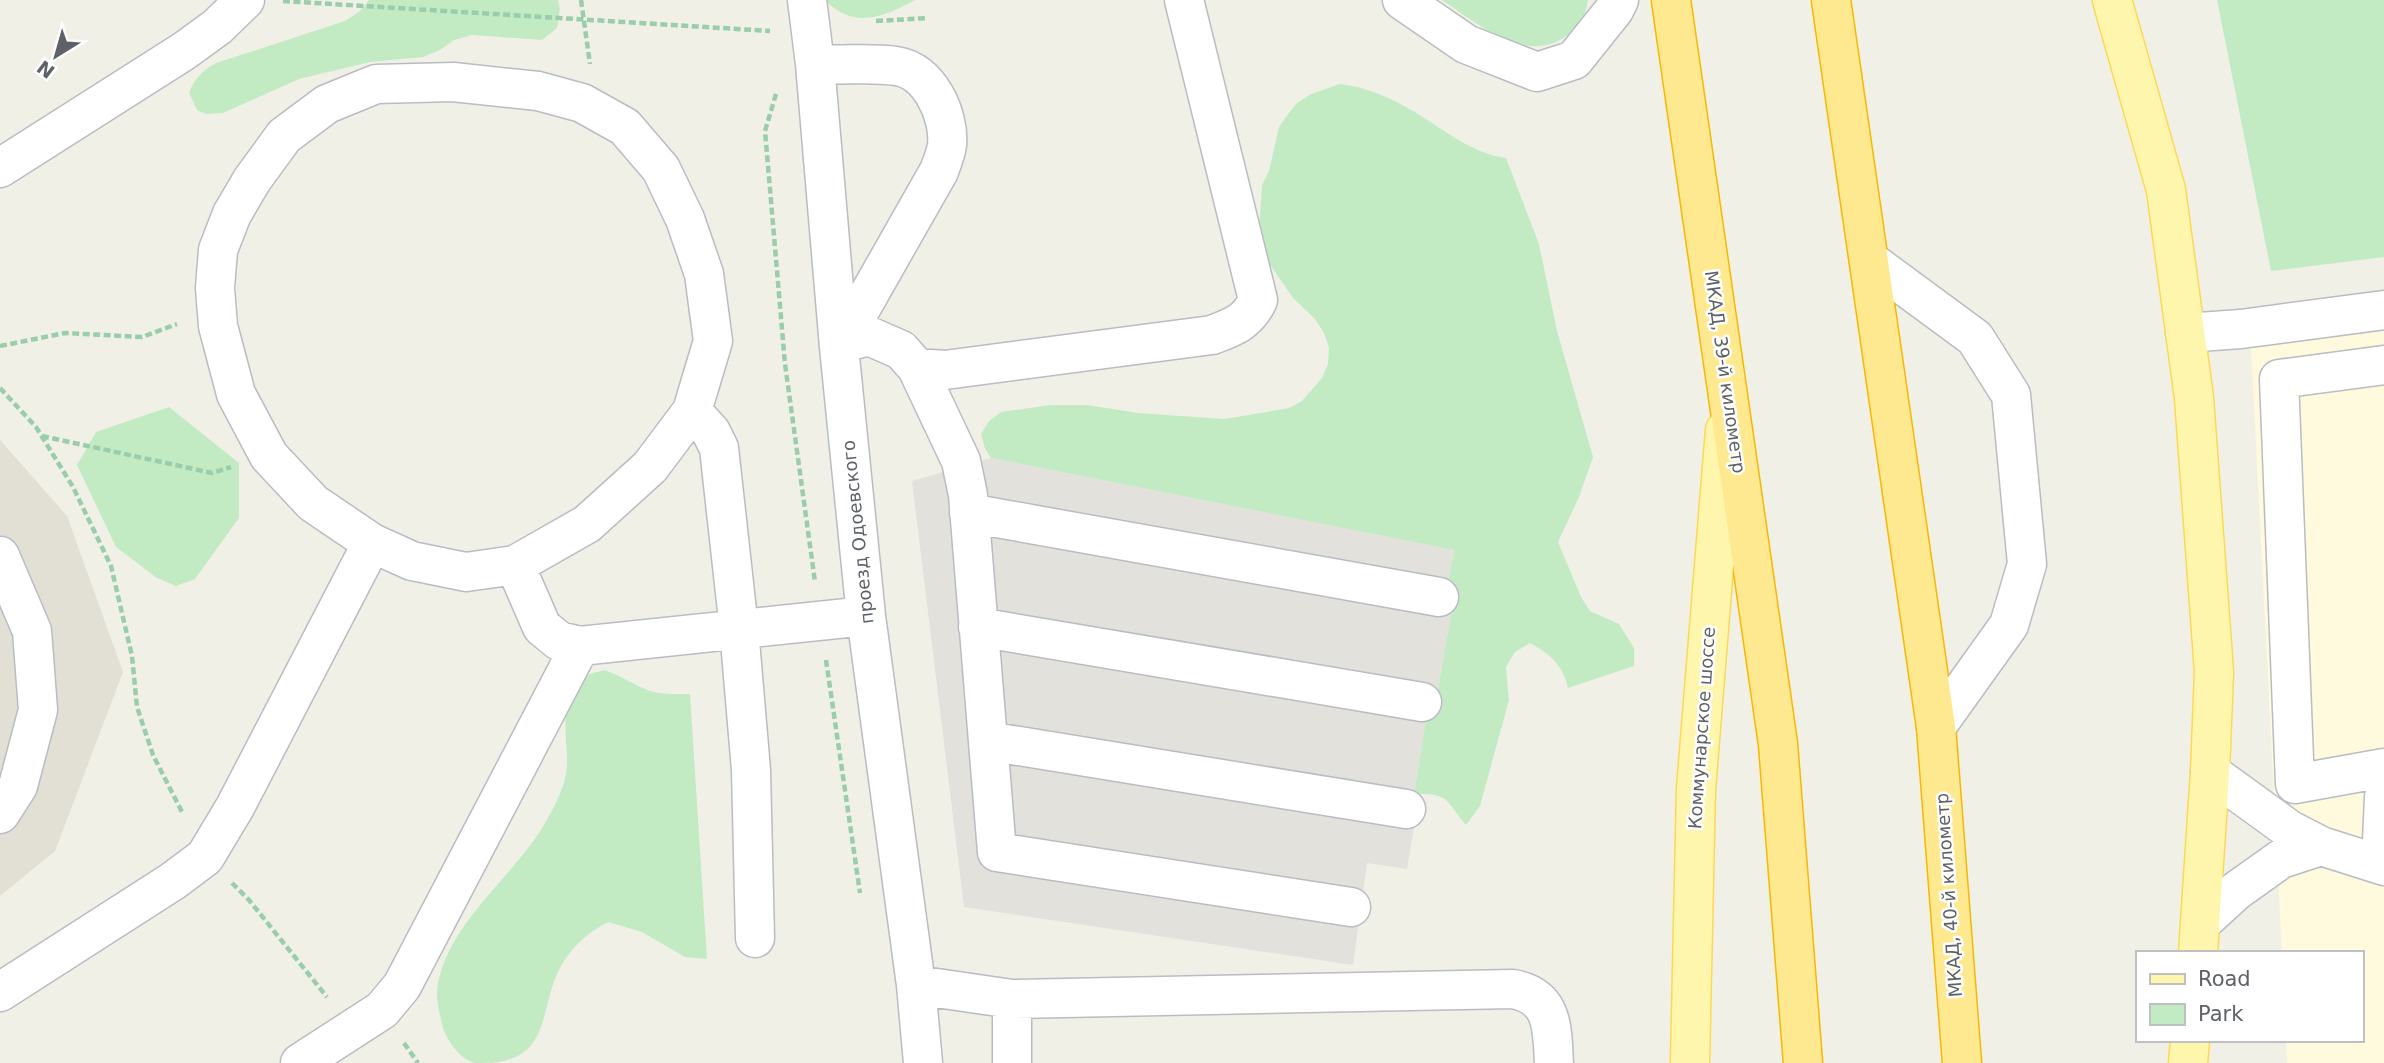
<svg xmlns="http://www.w3.org/2000/svg" width="2384" height="1063" viewBox="0 0 2384 1063" font-family="'DejaVu Sans',sans-serif">
<rect width="100%" height="100%" fill="#f1f0e7"/>
<path fill="#fff9de" d="M 2384,331 L 2384,1063 L 2287,1063 L 2286,1040 L 2361,1040 L 2361,953 L 2282,953 L 2251,348 Z"/>
<path fill="#e2e1db" d="M 991,458 L 1454,550 L 1447,588 L 1452,609 L 1438,689 L 1426,720 L 1414,794 L 1415,822 L 1407,869 L 1367,863 L 1353,965 L 964,907 L 912,481 Z"/>
<path fill="#e2dfd5" d="M 0,440 L 67,516 L 123,672 L 55,851 L 0,896 Z"/>
<path fill="#c2ebc4" d="M 369,0 L 558,0 L 560,9 L 557,28 L 542,40 L 472,35 L 454,40 L 440,50 L 423,57 L 370,62 L 299,79 L 223,113 L 206,114 L 197,110 L 189,93 C 195,78 202,71 216,63 L 345,21 L 360,11 Z
M 825,0 L 915,0 C 884,17 854,30 825,0 Z
M 1442,0 L 1588,0 C 1585,17 1581,26 1566,36 C 1527,66 1475,22 1442,0 Z
M 2217,0 L 2384,0 L 2384,257 L 2271,271 Z
M 1340,84 C 1373,88 1402,103 1429,121 C 1455,138 1475,153 1506,158 L 1539,244 L 1557,331 L 1593,457 L 1579,497 L 1558,542 L 1581,597 L 1590,611 L 1619,624 L 1634,648 L 1634,666 L 1568,688 C 1563,665 1550,654 1530,643 L 1515,652 L 1506,667 L 1509,700 L 1480,806 L 1466,825 C 1445,800 1450,793 1414,794 L 1426,720 L 1438,689 L 1452,609 L 1447,588 L 1454,550 L 991,458 L 985,449 L 981,434 L 989,421 L 1001,412 L 1051,405 L 1087,405 L 1138,413 L 1224,419 L 1289,408 L 1302,401 L 1322,378 L 1328,364 L 1329,348 L 1324,333 L 1315,319 L 1293,298 L 1266,259 L 1259,231 L 1262,185 L 1269,171 L 1279,127 L 1288,114 L 1297,103 L 1311,94 Z
M 169,407 L 239,463 L 239,518 L 195,579 L 176,586 L 157,578 L 116,547 L 77,465 L 96,432 Z
M 604,670 C 620,675 634,685 650,691 C 663,695 677,694 690,694 L 707,959 L 685,957 L 642,932 L 608,922 C 585,934 568,950 557,974 C 543,1005 547,1050 507,1060 C 498,1063 485,1063 475,1063 C 460,1060 445,1038 442,1024 C 439,1011 435,996 438,982 C 454,914 518,875 549,816 C 557,802 566,783 567,766 C 568,745 559,700 575,683 C 582,676 594,673 604,670 Z"/>
<g fill="none" stroke-linecap="round" stroke-linejoin="round">
<defs>
<path id="minor" d="M 807,0 L 815,64 L 839,347 L 866,616 L 916,985 L 923,1063
M 1402,0 L 1466,44 L 1537,72 L 1574,60 L 1614,10 L 1619,0
M 815,64 C 841,66 870,62 896,66 C 929,70 950,115 947,145 C 946,153 942,163 939,171 L 839,347
M 453,82 L 538,91 L 582,103 L 625,127 L 661,169 L 685,219 L 704,274 L 713,341 L 692,411 L 650,467 L 587,524 L 515,565 L 466,572 L 412,561 L 372,543 L 313,503 L 269,456 L 236,394 L 218,326 L 215,288 L 218,250 L 232,214 L 252,180 L 284,136 L 327,104 L 376,84 Z
M 0,168 L 184,51 L 217,27 L 245,0
M 1869,260 L 1975,338 L 2011,395 L 2027,564 L 2009,625 L 1936,727
M 2185,333 L 2241,329 L 2384,310
M 839,347 L 853,340 L 869,336 L 901,350 L 917,368 L 961,461 L 968,495 L 997,852 L 1351,907
M 2384,365 L 2279,379 L 2295,784 L 2384,768
M 917,368 L 945,370 L 1212,335 C 1233,327 1248,322 1258,300 L 1184,0
M 692,411 L 711,432 L 719,448 L 739,629 L 751,770 L 755,938
M 969,513 L 1439,597
M 0,556 L 32,631 L 38,710 L 18,786 L 0,814
M 515,565 L 542,627 L 559,641 L 580,646 L 866,616
M 978,627 L 1422,702
M 988,741 L 1406,809
M 2210,772 L 2290,830 L 2321,846 L 2384,866
M 2381,863 L 2384,797
M 2201,923 L 2236,891 L 2281,859 L 2321,846
M 916,985 L 1012,999 L 1513,989 C 1554,997 1552,1028 1554,1063
M 0,992 L 173,881 L 205,857 L 235,807 L 372,543
M 1012,999 L 1012,1063
M 300,1063 L 382,1010 L 402,986 L 580,646"/>
<path id="major" d="M 2112,0 L 2166,190 L 2194,398 L 2214,672 L 2210,772 L 2198,953
M 1690,1063 L 1696,789 L 1725,430
M 2188,1063 L 2190,1040"/>
<path id="highway" d="M 1671,0 L 1778,744 L 1803,1063
M 1831,0 L 1936,727 L 1962,1063"/>
</defs>
<use href="#minor" stroke="#b9bcc1" stroke-width="41"/>
<use href="#major" stroke="#fed853" stroke-width="41"/>
<use href="#highway" stroke="#f8b800" stroke-width="41"/>
<path stroke="#99cdab" stroke-width="4.5" stroke-dasharray="7 3.5" stroke-linecap="butt" d="M 581,0 L 590,64
M 283,1 L 770,31
M 876,21 L 928,18
M 776,94 L 765,131 L 785,364 L 815,582
M 0,346 L 65,333 L 142,337 L 177,324
M 0,388 L 36,427 L 73,487 L 111,566 L 132,656 L 137,707 L 153,755 L 183,814
M 42,436 L 212,473 L 231,467
M 826,660 L 860,893
M 232,883 L 249,900 L 327,997
M 404,1043 L 418,1063"/>
<use href="#minor" stroke="#fff" stroke-width="38"/>
<use href="#major" stroke="#fff6ae" stroke-width="38"/>
<use href="#highway" stroke="#ffe990" stroke-width="38"/>
</g>
<g text-anchor="middle" stroke-width="5" stroke-linejoin="round" paint-order="stroke">
<g font-size="18" fill="#5e6268" stroke="#fff">
<text transform="translate(1725 372) rotate(82)" y="6">МКАД, 39-й километр</text>
<text transform="translate(858 532) rotate(-96)" y="6">проезд Одоевского</text>
<text transform="translate(1702 728) rotate(-86)" y="6">Коммунарское шоссе</text>
<text transform="translate(1949 895) rotate(-94)" y="6">МКАД, 40-й километр</text>
</g>
</g>
<rect x="2136" y="951" width="228" height="91" fill="#ffffff" stroke="#bfc0c3" stroke-width="2"/>
<rect x="2150" y="974" width="35" height="10" fill="#fff6ae" stroke="#bfc0c3" stroke-width="2"/>
<text x="2198" y="986" font-size="21" fill="#5e6268">Road</text>
<rect x="2150" y="1004" width="35" height="21" fill="#c2ebc4" stroke="#bfc0c3" stroke-width="2"/>
<text x="2198" y="1021" font-size="21" fill="#5e6268">Park</text>
<g transform="translate(56 56) rotate(217)" stroke="#ffffff" stroke-width="5" paint-order="stroke">
<path d="M0-5L12 26L0 18L-12 26Z" fill="#5e6268"/>
<text y="-10" font-size="19" font-weight="bold" text-anchor="middle" fill="#5e6268">N</text>
</g>
</svg>
